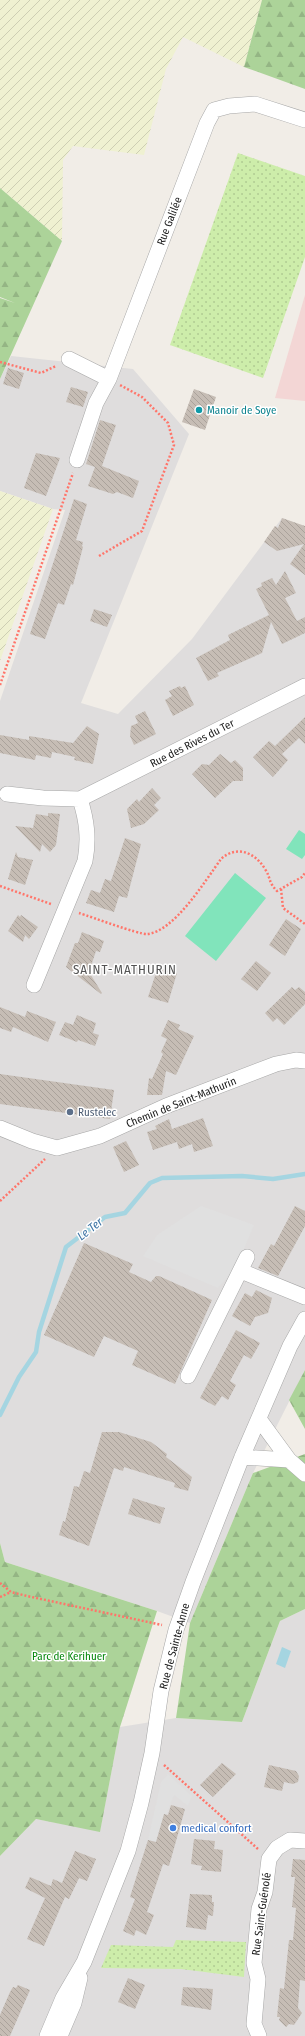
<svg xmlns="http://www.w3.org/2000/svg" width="305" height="2036" viewBox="0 0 305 2036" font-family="'Fira Sans Condensed',sans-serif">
<defs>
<pattern id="farmland-furrows" width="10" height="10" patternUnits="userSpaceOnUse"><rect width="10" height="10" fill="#eff1d1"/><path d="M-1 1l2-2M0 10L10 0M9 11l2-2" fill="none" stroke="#cdceb3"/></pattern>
<pattern id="grass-dots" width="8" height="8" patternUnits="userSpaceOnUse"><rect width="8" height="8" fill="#cdedaa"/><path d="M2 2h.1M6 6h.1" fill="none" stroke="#b0cb92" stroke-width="1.8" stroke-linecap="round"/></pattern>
<pattern id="forest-firs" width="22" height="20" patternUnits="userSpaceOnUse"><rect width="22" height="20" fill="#acd399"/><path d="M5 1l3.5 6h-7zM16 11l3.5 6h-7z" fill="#94b584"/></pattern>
<pattern id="building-back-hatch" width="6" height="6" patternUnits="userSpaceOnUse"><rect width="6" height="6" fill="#c6bdb5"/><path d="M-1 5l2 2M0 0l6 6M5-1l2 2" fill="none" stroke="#aaa29b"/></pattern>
</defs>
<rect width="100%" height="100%" fill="#f1ede7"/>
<path fill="#dfdddd" d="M 11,356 L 133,369 L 189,434 L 81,703 L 118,714 L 192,639 L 282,518 L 305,527 L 305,1370 L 253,1473 L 190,1623 L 157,1611 L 5,1562 L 0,1543 L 0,701 L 65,510 L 53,509 L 0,491 L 0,379 Z
M 305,1609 L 305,2036 L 0,2036 L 0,1856 L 36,1819 L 100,1831 L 120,1727 L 176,1718 L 242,1722 L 280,1621 Z"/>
<path fill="#f3d6d5" d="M 305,295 L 305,401 L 275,398 Z"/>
<path fill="url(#farmland-furrows)" d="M 0,0 L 262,0 L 244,67 L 183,37 L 166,69 L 144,155 L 73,146 L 63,160 L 62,241 L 0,188 Z
M 0,491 L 53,509 L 0,661 Z"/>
<path fill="url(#grass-dots)" d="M 238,153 L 305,176 L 305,257 L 263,378 L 170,345 Z
M 176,1940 L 246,1942 L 244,1977 L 181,1969 L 101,1968 L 111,1945 L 173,1947 Z"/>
<path fill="url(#forest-firs)" d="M 262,0 L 305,0 L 305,89 L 244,67 Z
M 0,188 L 62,241 L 0,379 L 0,298 L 15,303 L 0,297 Z
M 305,1370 L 305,1429 L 289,1400 Z
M 305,1454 L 305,1609 L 280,1621 L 242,1722 L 176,1718 L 190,1623 L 253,1473 Z
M 0,1543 L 5,1562 L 157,1611 L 120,1727 L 100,1832 L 36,1819 L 0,1856 Z"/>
<path fill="#81e4bb" d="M 299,830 L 305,834 L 305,855 L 302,859 L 286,849 Z
M 235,873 L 266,898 L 216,961 L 185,936 Z"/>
<path fill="#e0e0e0" d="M 201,1206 L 254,1225 L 236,1268 L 218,1288 L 143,1256 L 157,1235 Z
M 168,1774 L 192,1796 L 188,1806 L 174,1795 L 156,1842 L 148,1840 L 161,1782 Z"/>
<path fill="#a5d5e1" d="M 282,1647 L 291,1651 L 285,1668 L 276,1664 Z"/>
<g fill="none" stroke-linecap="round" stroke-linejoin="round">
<path stroke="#a5d5e1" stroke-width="4.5" d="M 0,1415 L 19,1377 L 36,1352 L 39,1332 L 66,1247 L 105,1217 L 125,1213 L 150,1183 L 162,1178 L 242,1176 L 273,1179 L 305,1174"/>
</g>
<path fill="url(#building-back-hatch)" d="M 8,368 L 24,373 L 19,389 L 3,384 Z
M 71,387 L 88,392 L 83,407 L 66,402 Z
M 194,389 L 216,397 L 205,430 L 182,422 Z
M 100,420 L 116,425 L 102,466 L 139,481 L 133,498 L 117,492 L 113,494 L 88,486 L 95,467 L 86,464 Z
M 36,453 L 60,458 L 46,496 L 24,488 Z
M 74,499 L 87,504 L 76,540 L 83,542 L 82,546 L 83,547 L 73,585 L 71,584 L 64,605 L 58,603 L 45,639 L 30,634 Z
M 282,518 L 305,526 L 305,575 L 290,564 L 304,544 L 277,551 L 264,542 L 275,526 L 278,528 Z
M 285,571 L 296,593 L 285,598 L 297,621 L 305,617 L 305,633 L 282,644 L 271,622 L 262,653 L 217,673 L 219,676 L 208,681 L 196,658 L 230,640 L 228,635 L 269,615 L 256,589 L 262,586 L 261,583 L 272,578 L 276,585 Z
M 94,609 L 112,615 L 107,627 L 90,621 Z
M 180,686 L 181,688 L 185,686 L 194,705 L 173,716 L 165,700 L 172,696 L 169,691 Z
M 145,711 L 156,734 L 134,745 L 130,736 L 131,726 L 138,723 L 135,716 Z
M 305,717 L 305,744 L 299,738 L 282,754 L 288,760 L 273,777 L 253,757 L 269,741 L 275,746 Z
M 87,726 L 99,734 L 93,764 L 74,760 L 75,757 L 52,752 L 51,758 L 36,755 L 35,760 L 0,753 L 0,735 L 29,740 L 29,736 L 73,743 Z
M 220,754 L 231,763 L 235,760 L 243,768 L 243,781 L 233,781 L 215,798 L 192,774 L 202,764 L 209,765 Z
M 152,788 L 161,798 L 154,805 L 159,810 L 144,824 L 131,828 L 127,809 L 137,799 L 139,802 Z
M 48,813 L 60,814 L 56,845 L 50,852 L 42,844 L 40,852 L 15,826 L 33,828 L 36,814 L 48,816 Z
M 125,838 L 141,844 L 127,898 L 119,896 L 114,912 L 86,903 L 91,890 L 100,893 L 105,879 L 111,881 Z
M 16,852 L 18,857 L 33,860 L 25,885 L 8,879 Z
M 18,915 L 20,917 L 21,915 L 38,927 L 29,939 L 25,935 L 23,942 L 8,931 Z
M 286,919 L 301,929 L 285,956 L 269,945 Z
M 82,932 L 104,941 L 100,952 L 96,951 L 89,972 L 102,993 L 101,994 L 66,967 L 75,943 L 78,943 Z
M 256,961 L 271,973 L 257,991 L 241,979 Z
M 158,967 L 177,973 L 168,1003 L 148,997 Z
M 292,987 L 295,990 L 299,987 L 305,992 L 305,1004 L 284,1025 L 277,1018 L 273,1022 L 265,1013 Z
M 0,1007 L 25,1017 L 27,1011 L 56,1022 L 48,1042 L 13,1027 L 11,1032 L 0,1028 Z
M 77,1015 L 96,1023 L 93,1033 L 99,1035 L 95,1046 L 78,1040 L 77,1042 L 59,1035 L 65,1022 L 73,1025 Z
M 168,1020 L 180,1025 L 178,1029 L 194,1036 L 176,1075 L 166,1071 L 162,1095 L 147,1095 L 149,1078 L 152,1079 L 163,1054 L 161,1052 L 167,1039 L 161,1036 Z
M 0,1074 L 114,1090 L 110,1119 L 0,1104 Z
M 203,1118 L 213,1146 L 194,1152 L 192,1144 L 179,1149 L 177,1142 L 153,1150 L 147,1132 L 157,1129 L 155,1126 L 169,1119 L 172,1129 Z
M 126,1141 L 139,1165 L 124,1172 L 113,1147 Z
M 295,1206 L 305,1211 L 305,1226 L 278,1276 L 258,1268 L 271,1244 L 274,1246 Z
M 84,1243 L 133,1264 L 129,1272 L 151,1282 L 156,1276 L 159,1276 L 212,1300 L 175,1384 L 132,1365 L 138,1351 L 104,1336 L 94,1357 L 44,1335 Z
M 256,1290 L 272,1298 L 268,1313 L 255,1317 L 250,1326 L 232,1316 L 245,1293 L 252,1297 Z
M 236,1330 L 260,1343 L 251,1359 L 244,1355 L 230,1381 L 236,1385 L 228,1400 L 222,1396 L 215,1406 L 200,1398 Z
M 102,1432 L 119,1432 L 151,1442 L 167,1454 L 166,1457 L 192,1477 L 188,1491 L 174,1487 L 175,1483 L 124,1467 L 123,1471 L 114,1468 L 89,1546 L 59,1535 L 63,1521 L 65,1522 L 74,1486 L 79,1487 L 84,1471 L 90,1473 Z
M 133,1498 L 165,1508 L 160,1524 L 128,1514 Z
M 222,1763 L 236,1774 L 213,1797 L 200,1785 Z
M 269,1765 L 296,1771 L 299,1776 L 298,1782 L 293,1784 L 284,1782 L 282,1791 L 264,1787 Z
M 171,1805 L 185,1809 L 169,1866 L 163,1864 L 147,1912 L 154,1915 L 146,1935 L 136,1930 L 134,1936 L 123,1931 L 135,1899 L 130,1897 L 148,1840 L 156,1842 L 164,1814 L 168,1815 Z
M 194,1839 L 215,1841 L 214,1849 L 223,1850 L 221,1872 L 201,1870 L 202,1866 L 191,1864 Z
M 75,1851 L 96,1859 L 87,1881 L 79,1878 L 69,1899 L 65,1897 L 44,1946 L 27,1939 L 45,1898 L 25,1888 L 30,1877 L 51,1886 L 53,1879 L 62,1883 Z
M 293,1859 L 305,1860 L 305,1981 L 300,1980 L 298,2008 L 302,2013 L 294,2025 L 289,2024 L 286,2027 L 279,2020 L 280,2017 L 277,2017 L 280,1988 L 284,1989 L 289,1940 L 293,1940 L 296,1908 L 292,1907 L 295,1877 L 291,1877 Z
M 190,1894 L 212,1895 L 212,1902 L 214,1902 L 213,1916 L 208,1915 L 206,1930 L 186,1927 Z
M 128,1978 L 145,1985 L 135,2009 L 118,2002 Z
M 18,1985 L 30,1990 L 10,2036 L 0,2036 L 0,2015 L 10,1992 L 13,1987 L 16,1988 Z
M 183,1987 L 213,1989 L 211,2010 L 181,2005 Z"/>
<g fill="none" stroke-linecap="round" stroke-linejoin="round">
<defs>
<path id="minor" d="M 69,359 L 109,379 L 207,123 L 214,110 L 229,106 L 255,104 L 305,120
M 77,460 L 96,403 L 109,379
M 7,794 L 43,798 L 80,799
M 34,985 L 85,861 C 89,839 87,821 80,799 L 305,686
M 0,1128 L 32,1141 L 57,1148 L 100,1136 L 166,1106 L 276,1064 L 296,1060 L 305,1061
M 241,1271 L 305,1297
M 188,1376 L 247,1257
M 259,1419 L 289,1460 L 305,1474
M 242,1457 L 289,1460
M 47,2036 L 63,1998 L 84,1962 L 128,1851 L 141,1803 L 152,1753 L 161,1691 L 176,1630 L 193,1582 L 242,1457 L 290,1346 L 305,1319
M 60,2036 L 74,2003 L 80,1978
M 259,2036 L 254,2024 L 258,1979 L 254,1963 L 259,1909 L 265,1892 L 269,1859 L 277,1848 L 290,1840 L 305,1841"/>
</defs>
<use href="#minor" stroke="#a7a7a7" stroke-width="16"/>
<path stroke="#ff756a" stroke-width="2.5" stroke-dasharray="2 2" stroke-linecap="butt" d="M 0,362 L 41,373 L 56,366
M 99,556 L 142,531 L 174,445 L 168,423 L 142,397 L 120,385
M 0,685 L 73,473
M 0,886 L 51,904
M 281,889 L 283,908 L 305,924
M 79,913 C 92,917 137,934 147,934 C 174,932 205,881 221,859 C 236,845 255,852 265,869 C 271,878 268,882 277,891 L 302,877 L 305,873
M 0,1201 L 45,1159
M 0,1583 L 11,1592 L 27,1596 L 162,1625
M 0,1597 L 11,1592
M 164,1765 L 258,1849"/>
<use href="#minor" stroke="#fff" stroke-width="15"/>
</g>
<circle fill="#0f9aa8" stroke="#fff" stroke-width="1.5" cx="199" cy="410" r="4"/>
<circle fill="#5c6f8a" stroke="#fff" stroke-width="1.5" cx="70" cy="1112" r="4"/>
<circle fill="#3f7fe0" stroke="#fff" stroke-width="1.5" cx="173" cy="1828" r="4"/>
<g text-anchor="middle" stroke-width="3" stroke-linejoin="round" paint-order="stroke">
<g font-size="11" fill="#202020" stroke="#fff">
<text transform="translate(169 221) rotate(-69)" y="4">Rue Galilée</text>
<text transform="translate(192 743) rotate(-27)" y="4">Rue des Rives du Ter</text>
<text transform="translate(181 1102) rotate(-22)" y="4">Chemin de Saint-Mathurin</text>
<text transform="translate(174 1646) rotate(-75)" y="4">Rue de Sainte-Anne</text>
<text transform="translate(261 1914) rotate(-82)" y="4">Rue Saint-Guénolé</text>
</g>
<g font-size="11" fill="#0d838f" stroke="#fff" text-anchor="start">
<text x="207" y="414">Manoir de Soye</text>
</g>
<g font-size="11" fill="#4e5e75" stroke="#fff" text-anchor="start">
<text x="78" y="1116">Rustelec</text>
</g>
<g font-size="11" fill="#06870d" stroke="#fff">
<text x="69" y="1660">Parc de Kerihuer</text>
</g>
<g font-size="11" fill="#366cbe" stroke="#fff" text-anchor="start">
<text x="181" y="1832">medical confort</text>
</g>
<g font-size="12" font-style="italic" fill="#4176a6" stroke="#fff">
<text transform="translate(90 1229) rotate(-38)" y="4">Le Ter</text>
</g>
<g font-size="13" letter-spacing="1" fill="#535353" stroke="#fff">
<text x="125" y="974">SAINT-MATHURIN</text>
</g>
</g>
</svg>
